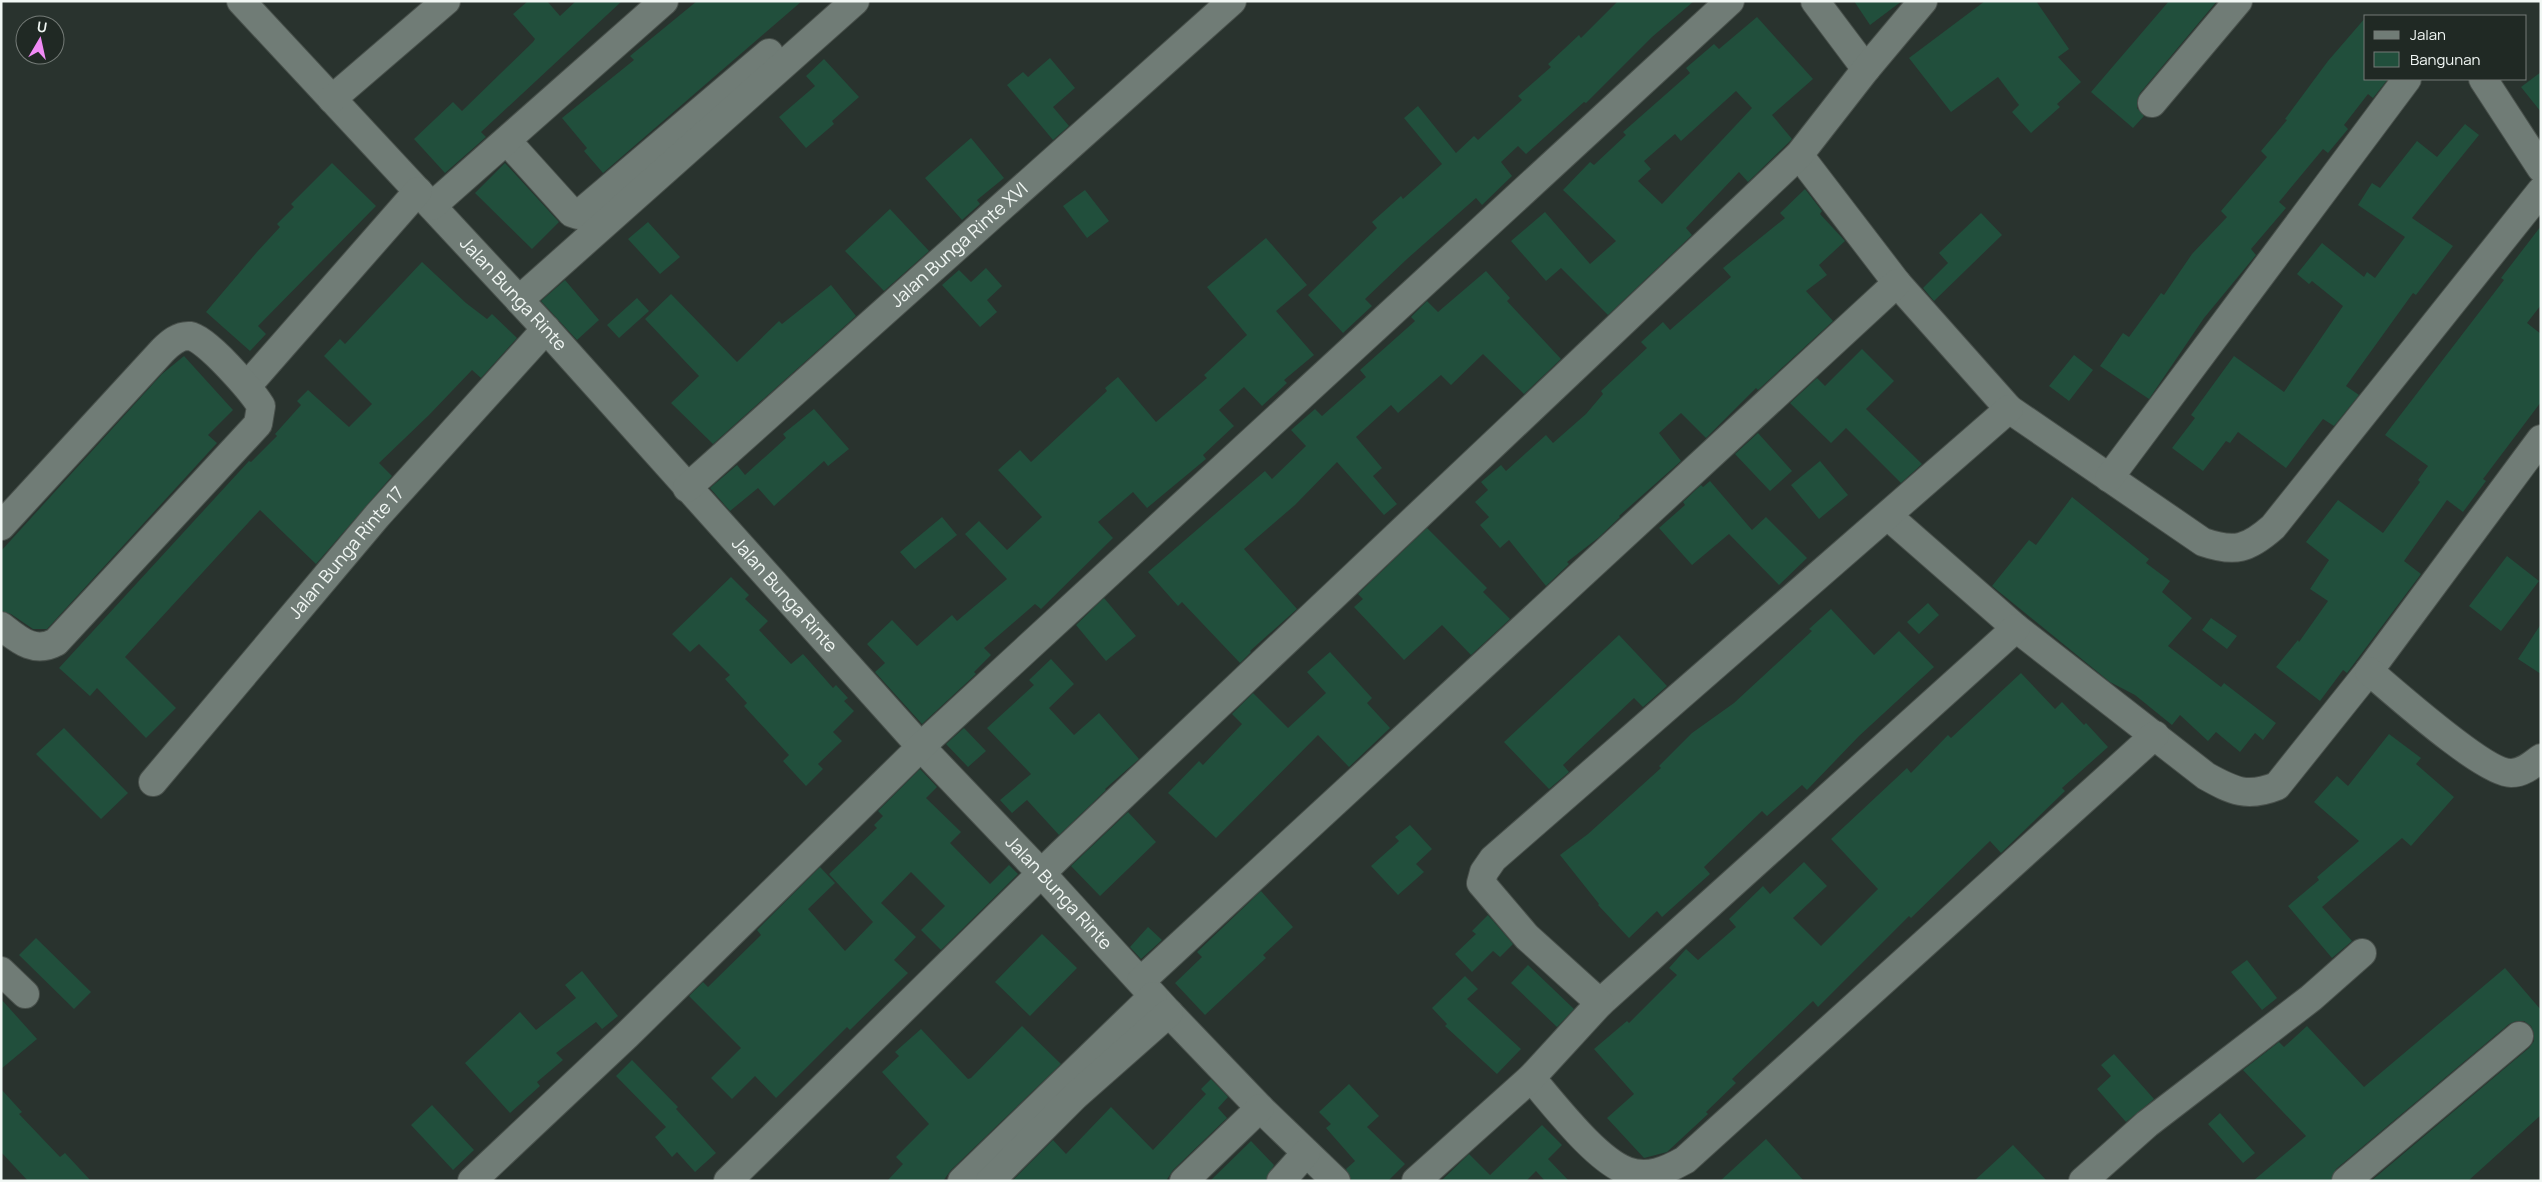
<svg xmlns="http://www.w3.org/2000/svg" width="2542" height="1182" viewBox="0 0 2542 1182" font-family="Manrope,sans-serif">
<rect width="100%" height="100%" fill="#29332e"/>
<path fill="#214f3c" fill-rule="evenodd" d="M 528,1 L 547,1 L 560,16 L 576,1 L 622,1 L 481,132 L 486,137 L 445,173 L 414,139 L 453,102 L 462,111 L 533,42 L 535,39 L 513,14 Z
M 697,1 L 802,1 L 603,173 L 584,151 L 587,148 L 562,118 L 634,60 L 630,56 Z
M 1618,1 L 1694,1 L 1652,37 L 1586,103 L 1584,102 L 1526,154 L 1518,146 L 1501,162 L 1512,176 L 1482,205 L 1476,198 L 1407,259 L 1365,299 L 1372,306 L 1343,333 L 1308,295 L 1377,228 L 1372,222 L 1401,196 L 1403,199 L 1442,164 L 1404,118 L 1418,106 L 1456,153 L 1474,136 L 1478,140 L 1522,100 L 1518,96 L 1551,67 L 1548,64 L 1579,35 L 1581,38 Z
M 1854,1 L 1902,1 L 1870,25 Z
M 1985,1 L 2036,1 L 2069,49 L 2058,57 L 2081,82 L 2057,104 L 2060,107 L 2031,133 L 2012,112 L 2019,105 L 1998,77 L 1951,112 L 1909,58 Z
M 2169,1 L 2217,1 L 2140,93 L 2137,100 L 2137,108 L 2144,116 L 2133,128 L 2091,92 Z
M 1757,17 L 1813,79 L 1772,115 L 1792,139 L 1787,144 L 1748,182 L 1739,172 L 1686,228 L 1692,235 L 1608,315 L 1561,268 L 1546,281 L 1511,241 L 1545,212 L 1590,264 L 1616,241 L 1563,190 L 1590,162 L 1594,165 L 1626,135 L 1623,132 L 1690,73 L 1686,68 L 1714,44 L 1719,49 ZM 1736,91 L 1752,108 L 1662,204 L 1638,181 L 1651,169 L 1644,161 L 1675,134 L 1681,141 Z
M 2366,17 L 2366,79 L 2388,79 L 2373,98 L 2368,94 L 2344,125 L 2348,129 L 2328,153 L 2323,149 L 2279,202 L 2286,208 L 2251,249 L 2256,255 L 2204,318 L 2149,399 L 2100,366 L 2123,333 L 2129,337 L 2161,293 L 2164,295 L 2192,254 L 2227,217 L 2221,211 L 2267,157 L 2261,151 L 2287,120 L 2285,119 L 2328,61 Z
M 1050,58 L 1075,88 L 1053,107 L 1069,126 L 1053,140 L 1007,85 L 1023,72 L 1028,77 Z
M 824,59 L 859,97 L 832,121 L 834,124 L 806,148 L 779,117 L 815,86 L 806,76 Z
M 2541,72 L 2541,112 L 2521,87 Z
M 2465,124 L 2479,135 L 2412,218 L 2453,246 L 2416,295 L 2413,293 L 2346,386 L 2359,395 L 2334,426 L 2323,419 L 2286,468 L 2238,432 L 2230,443 L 2226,441 L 2203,471 L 2172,448 L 2195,418 L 2191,415 L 2234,356 L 2284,392 L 2343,306 L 2312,281 L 2309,284 L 2297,274 L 2322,243 L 2364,277 L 2367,272 L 2375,278 L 2405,237 L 2358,205 L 2372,183 L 2380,188 L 2417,141 L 2437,157 Z
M 971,138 L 1004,178 L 977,200 L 980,204 L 962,220 L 925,178 Z
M 332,163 L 376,206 L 258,326 L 266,334 L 250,351 L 206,312 L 257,252 L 280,227 L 277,224 L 294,207 L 291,204 Z
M 505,163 L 559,222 L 532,249 L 475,193 Z
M 1805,189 L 1822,211 L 1820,214 L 1845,241 L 1819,265 L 1827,275 L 1806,291 L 1833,321 L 1758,390 L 1756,388 L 1706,438 L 1681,413 L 1659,433 L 1681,461 L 1619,516 L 1620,517 L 1598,538 L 1567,562 L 1569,564 L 1546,586 L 1509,540 L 1500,548 L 1480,525 L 1489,517 L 1475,502 L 1488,490 L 1481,482 L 1501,465 L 1506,471 L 1546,435 L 1553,443 L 1586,414 L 1603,394 L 1601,391 L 1647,348 L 1641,342 L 1663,322 L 1670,330 L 1731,277 L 1723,268 L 1785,218 L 1780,213 Z
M 1085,190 L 1109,221 L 1087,238 L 1063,206 Z
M 890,209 L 929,251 L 884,291 L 845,251 Z
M 1981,213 L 2002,235 L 1934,301 L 1923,288 L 1948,263 L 1939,253 Z
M 648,222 L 680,257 L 660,274 L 628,239 Z
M 2541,226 L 2541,305 L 2527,323 L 2541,334 L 2541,402 L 2483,479 L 2486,481 L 2463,512 L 2447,500 L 2404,561 L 2421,574 L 2347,673 L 2343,670 L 2320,701 L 2276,667 L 2298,640 L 2299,642 L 2328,601 L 2310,589 L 2329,560 L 2306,542 L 2338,500 L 2383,533 L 2420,482 L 2418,480 L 2428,466 L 2385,435 L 2504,280 L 2501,278 Z
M 1266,238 L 1307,285 L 1276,311 L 1314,355 L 1284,380 L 1287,383 L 1262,406 L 1244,387 L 1219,410 L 1234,426 L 1203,455 L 1206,459 L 1147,508 L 1133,492 L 1098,522 L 1113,538 L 1041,609 L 1035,604 L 984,648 L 991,655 L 974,672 L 976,674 L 922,724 L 875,672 L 885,663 L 867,644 L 892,620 L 917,646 L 952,615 L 957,621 L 1007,579 L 965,534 L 979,521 L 1007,550 L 1042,517 L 998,470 L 1020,450 L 1031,462 L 1107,391 L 1105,388 L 1118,377 L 1156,422 L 1207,378 L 1204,375 L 1247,335 L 1207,287 Z
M 422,262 L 466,303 L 487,319 L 492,314 L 517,338 L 481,378 L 472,370 L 429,415 L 379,463 L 392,476 L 316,564 L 260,510 L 125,657 L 176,708 L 146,738 L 97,688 L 90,696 L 59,668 L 249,461 L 251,462 L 277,436 L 275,434 L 301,405 L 297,401 L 308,390 L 349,427 L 372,404 L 324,356 L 340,339 L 345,344 Z
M 986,268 L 1002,286 L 987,300 L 997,312 L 980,327 L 942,285 L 959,270 L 971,282 Z
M 1486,271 L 1510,298 L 1507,301 L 1561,359 L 1524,394 L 1483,354 L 1451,385 L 1441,375 L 1398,413 L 1391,405 L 1356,437 L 1382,468 L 1373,476 L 1397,504 L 1384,515 L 1337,462 L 1295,505 L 1244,549 L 1297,609 L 1250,651 L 1251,652 L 1240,663 L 1182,602 L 1178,606 L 1148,572 L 1265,471 L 1272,479 L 1306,446 L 1291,430 L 1315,409 L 1322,416 L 1366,377 L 1360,370 L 1415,321 L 1411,317 L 1427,301 L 1438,312 Z
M 565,280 L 599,320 L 577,340 L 541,301 Z
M 831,285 L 856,316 L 713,444 L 671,403 L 699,376 L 645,319 L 671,294 L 737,362 L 779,321 L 782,324 Z
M 637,298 L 649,311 L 619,338 L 607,325 Z
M 1862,349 L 1894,381 L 1866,409 L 1922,464 L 1901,483 L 1846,428 L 1831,443 L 1790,403 L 1817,378 L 1825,386 Z
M 2074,355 L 2093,370 L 2069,401 L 2049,386 Z
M 184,356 L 233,410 L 208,435 L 217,443 L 47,629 L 33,629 L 11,614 L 1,611 L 1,551 L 162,374 Z
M 814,409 L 849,449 L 828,466 L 824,461 L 774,506 L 758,488 L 730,511 L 710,488 L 737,465 L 745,475 L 786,438 L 783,434 Z
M 1758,433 L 1792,471 L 1770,491 L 1735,454 Z
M 1820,461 L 1848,495 L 1819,519 L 1791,485 Z
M 1710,481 L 1752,530 L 1766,517 L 1807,558 L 1779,585 L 1729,534 L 1692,565 L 1659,528 L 1685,505 L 1683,502 L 1701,485 L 1703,487 Z
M 2072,497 L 2149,559 L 2146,563 L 2170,581 L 2162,592 L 2192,618 L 2168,646 L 2221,687 L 2224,683 L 2276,723 L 2263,740 L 2255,733 L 2240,752 L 2216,732 L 2208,741 L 2180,715 L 2172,725 L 2135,695 L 2110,682 L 1992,586 L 2029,540 L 2036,545 Z
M 942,517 L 957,535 L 915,569 L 900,552 Z
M 1427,528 L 1487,588 L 1483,592 L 1510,619 L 1471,655 L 1442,625 L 1404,660 L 1354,607 L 1363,599 L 1358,594 Z
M 2507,556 L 2539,581 L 2501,631 L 2469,606 Z
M 731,577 L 749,595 L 745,599 L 768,621 L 759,630 L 791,664 L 803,654 L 833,688 L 836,685 L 848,698 L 844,701 L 854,711 L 833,732 L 842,741 L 818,764 L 823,769 L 806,786 L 783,761 L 789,755 L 744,706 L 747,703 L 725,679 L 730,675 L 699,644 L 690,652 L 672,634 Z
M 1104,598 L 1136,636 L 1106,661 L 1076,625 Z
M 1928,603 L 1939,615 L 1919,634 L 1907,622 Z
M 1831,609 L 1874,655 L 1899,631 L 1934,667 L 1859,736 L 1807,790 L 1802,785 L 1767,816 L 1762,811 L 1704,867 L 1710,874 L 1662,917 L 1657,911 L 1629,938 L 1598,905 L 1599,904 L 1560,855 L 1588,834 L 1661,768 L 1659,766 L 1692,733 L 1734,703 L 1812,631 L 1809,629 Z
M 2211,618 L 2237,636 L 2227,649 L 2202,630 Z
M 2541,624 L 2541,674 L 2518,659 Z
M 1619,635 L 1667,686 L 1643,707 L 1634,698 L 1563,765 L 1569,772 L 1549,789 L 1504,742 Z
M 1330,652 L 1372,698 L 1367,703 L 1390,728 L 1349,767 L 1318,735 L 1216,838 L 1168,793 L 1199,761 L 1203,765 L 1242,724 L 1232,714 L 1253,693 L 1288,728 L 1326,693 L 1307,672 Z
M 1051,659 L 1074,684 L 1049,708 L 1074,735 L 1099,713 L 1139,759 L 1105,789 L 1106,790 L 1059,835 L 1027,800 L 1012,813 L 1000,800 L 1031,774 L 987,728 L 1034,685 L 1029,680 Z
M 2021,673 L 2055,709 L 2062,702 L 2084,725 L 2086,723 L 2108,747 L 2062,788 L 2065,791 L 2001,853 L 1990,841 L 1911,918 L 1909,916 L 1818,1007 L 1813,1001 L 1732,1079 L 1736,1083 L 1706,1112 L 1708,1114 L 1667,1152 L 1644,1158 L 1607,1118 L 1634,1094 L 1594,1049 L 1627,1021 L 1629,1023 L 1677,975 L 1669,968 L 1686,949 L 1698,960 L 1736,927 L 1729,919 L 1763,886 L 1770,894 L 1804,862 L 1827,886 L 1793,918 L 1821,946 L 1878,889 L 1831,839 L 1907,768 L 1911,773 L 1948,735 L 1951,738 Z
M 64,728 L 128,793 L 101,819 L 36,754 Z
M 964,728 L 986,751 L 968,767 L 946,744 Z
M 2389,734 L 2421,758 L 2416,764 L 2454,797 L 2411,846 L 2402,838 L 2322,907 L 2352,941 L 2332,958 L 2288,906 L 2319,880 L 2317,877 L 2359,841 L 2314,802 L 2337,776 L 2348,786 Z
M 920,769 L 937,787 L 926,798 L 961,832 L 950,843 L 990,884 L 1009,865 L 1018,874 L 941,950 L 921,930 L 945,906 L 911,872 L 881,903 L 916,937 L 894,960 L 908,973 L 850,1030 L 847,1027 L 776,1098 L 755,1076 L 732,1099 L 711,1078 L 741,1048 L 689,996 L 703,982 L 708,987 L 761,935 L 757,930 L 820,867 L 835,883 L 808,909 L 845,951 L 873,922 L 829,874 L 877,828 L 874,825 L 883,816 L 878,811 Z
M 1128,812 L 1156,842 L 1100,896 L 1071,866 Z
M 1410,825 L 1432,849 L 1416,864 L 1424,872 L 1398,895 L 1371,866 L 1399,841 L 1395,837 Z
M 1261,891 L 1293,927 L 1263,955 L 1266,958 L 1205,1015 L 1175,983 L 1202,957 L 1197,952 Z
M 1488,915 L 1513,944 L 1500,957 L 1493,951 L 1472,972 L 1455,954 L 1476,934 L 1472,931 Z
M 1148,927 L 1162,940 L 1141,959 L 1130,947 Z
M 1042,934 L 1077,968 L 1030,1016 L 995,982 Z
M 36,938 L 91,992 L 74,1009 L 19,955 Z
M 2247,960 L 2277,998 L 2262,1010 L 2231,972 Z
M 1528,965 L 1574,1009 L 1557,1027 L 1511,983 Z
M 2505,968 L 2541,1010 L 2541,1115 L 2468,1181 L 2371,1181 L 2529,1048 L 2534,1041 L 2534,1033 L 2531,1026 L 2524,1021 L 2516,1021 L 2509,1024 L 2336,1169 L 2331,1181 L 2253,1181 L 2306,1136 L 2243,1070 L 2279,1042 L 2284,1047 L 2307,1026 L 2364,1087 Z
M 582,971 L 618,1016 L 602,1029 L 596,1022 L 556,1053 L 563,1060 L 537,1082 L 540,1086 L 510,1113 L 465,1063 L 520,1012 L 536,1030 L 576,998 L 565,985 Z
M 1465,976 L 1478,989 L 1467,999 L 1521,1049 L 1497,1074 L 1445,1026 L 1447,1024 L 1432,1008 Z
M 1,999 L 37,1039 L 1,1069 Z
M 1022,1026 L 1061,1064 L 951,1170 L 943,1181 L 887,1181 L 903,1164 L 896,1157 L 929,1124 L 882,1072 L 899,1056 L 895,1052 L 921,1029 L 968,1079 L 971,1078 Z
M 2114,1054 L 2154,1099 L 2126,1122 L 2097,1089 L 2111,1076 L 2101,1065 Z
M 632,1060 L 678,1107 L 676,1109 L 716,1153 L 695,1172 L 677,1152 L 672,1157 L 655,1137 L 666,1127 L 616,1076 Z
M 1211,1079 L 1228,1097 L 1218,1108 L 1227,1118 L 1173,1170 L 1166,1181 L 1012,1181 L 1053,1140 L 1066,1154 L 1111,1107 L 1153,1150 L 1206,1094 L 1201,1089 Z
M 1349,1084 L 1379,1116 L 1367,1127 L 1405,1164 L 1388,1181 L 1351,1181 L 1346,1169 L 1355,1161 L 1326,1128 L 1331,1124 L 1319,1112 Z
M 1,1089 L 22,1112 L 19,1114 L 60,1157 L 65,1153 L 91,1181 L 28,1181 L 1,1152 Z
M 432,1105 L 474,1150 L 453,1170 L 411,1125 Z
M 2220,1113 L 2255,1153 L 2243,1163 L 2208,1124 Z
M 1542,1125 L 1562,1145 L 1548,1159 L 1569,1181 L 1545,1181 L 1536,1171 L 1526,1181 L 1441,1181 L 1469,1154 L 1490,1175 Z
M 1766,1139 L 1804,1181 L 1720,1181 Z
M 1251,1141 L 1274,1165 L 1266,1181 L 1210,1181 Z
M 2013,1145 L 2047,1181 L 1974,1181 Z"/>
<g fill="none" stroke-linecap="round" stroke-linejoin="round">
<defs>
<g id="minor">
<path id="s1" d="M 241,1 L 546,329 L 921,747 L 1042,874 L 1169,1013 L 1260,1108 L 1336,1181"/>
<path d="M 1815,1 L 1866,69"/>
<path d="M 2483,79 L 2541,168"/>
<path d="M 332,99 L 446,1"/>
<path d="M 2152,103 L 2238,1"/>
<path d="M 507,141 L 572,213 L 578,215 L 769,53"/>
<path d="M 1799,155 L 1897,283 L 2009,409 L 2203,542 C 2235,553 2248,549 2273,527 L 2541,191"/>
<path d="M 432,206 L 664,1"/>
<path d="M 519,300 L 855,1"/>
<path d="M 247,386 L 418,191"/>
<path d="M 2109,478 L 2407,79"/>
<path id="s2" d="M 687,488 L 1232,1"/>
<path d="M 1888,516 L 2016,628 L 2206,776 C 2233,791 2247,798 2277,786 L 2369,671 L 2541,439"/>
<path d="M 1,526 L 163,350 C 170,343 179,335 190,336 C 206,338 252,391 261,406 L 258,424 L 56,642 C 34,654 19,640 1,626"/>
<path d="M 2369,671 C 2394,692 2484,773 2511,773 C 2523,773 2532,765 2541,758"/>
<path id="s3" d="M 153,782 L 377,516 L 546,329"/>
<path d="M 1,971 L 25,994"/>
<path d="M 1141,981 L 1897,283"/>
<path d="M 1600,1003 L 2016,628"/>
<path d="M 1531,1078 C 1554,1104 1595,1159 1627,1171 C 1648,1179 1667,1170 1685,1160 L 2155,735"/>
<path d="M 472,1181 L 627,1035 L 932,736 L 1730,1"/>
<path d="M 728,1181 L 1061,854 L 1799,155 L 1866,69 L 1923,1"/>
<path d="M 962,1181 L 1153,996"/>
<path d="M 990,1181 L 1075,1096 L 1169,1013"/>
<path d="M 1184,1181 L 1260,1108"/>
<path d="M 1281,1181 L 1306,1153"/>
<path d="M 1416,1181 L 1531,1078 L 1600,1003 L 1527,937 L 1481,883 L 1484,872 L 1493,859 L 2009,409"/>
<path d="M 2083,1181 L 2147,1124 L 2311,998 L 2362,953"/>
<path d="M 2346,1181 L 2519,1036"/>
</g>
</defs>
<use href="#minor" stroke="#48504b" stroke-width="30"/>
<use href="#minor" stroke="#707c76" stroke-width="28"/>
</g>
<g text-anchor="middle" stroke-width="4" stroke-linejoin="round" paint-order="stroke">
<g font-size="18" fill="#f1f7f4" stroke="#202924">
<text dy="6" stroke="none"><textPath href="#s2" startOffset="365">Jalan Bunga Rinte XVI</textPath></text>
<text dy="6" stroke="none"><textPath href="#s1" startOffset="400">Jalan Bunga Rinte</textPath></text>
<text dy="6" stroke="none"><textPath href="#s3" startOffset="300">Jalan Bunga Rinte 17</textPath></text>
<text dy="6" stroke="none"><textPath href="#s1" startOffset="805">Jalan Bunga Rinte</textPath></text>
<text dy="6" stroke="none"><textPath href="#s1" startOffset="1210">Jalan Bunga Rinte</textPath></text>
</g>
</g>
<rect width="2542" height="1182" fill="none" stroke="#f1f7f4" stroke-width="5"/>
<rect x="2364" y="15" width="162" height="65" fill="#202924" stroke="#747b77"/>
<rect x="2374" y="31" width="25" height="8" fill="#707c76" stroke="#747b77"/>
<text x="2410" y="40" font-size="15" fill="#f1f7f4">Jalan</text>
<rect x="2374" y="52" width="25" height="15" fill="#214f3c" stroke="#747b77"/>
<text x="2410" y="65" font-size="15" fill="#f1f7f4">Bangunan</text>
<g transform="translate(40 40) rotate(9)"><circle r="24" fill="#202924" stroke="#747b77"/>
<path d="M0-4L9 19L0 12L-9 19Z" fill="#f08bf5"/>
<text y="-8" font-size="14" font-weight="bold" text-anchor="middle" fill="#f1f7f4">U</text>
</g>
</svg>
